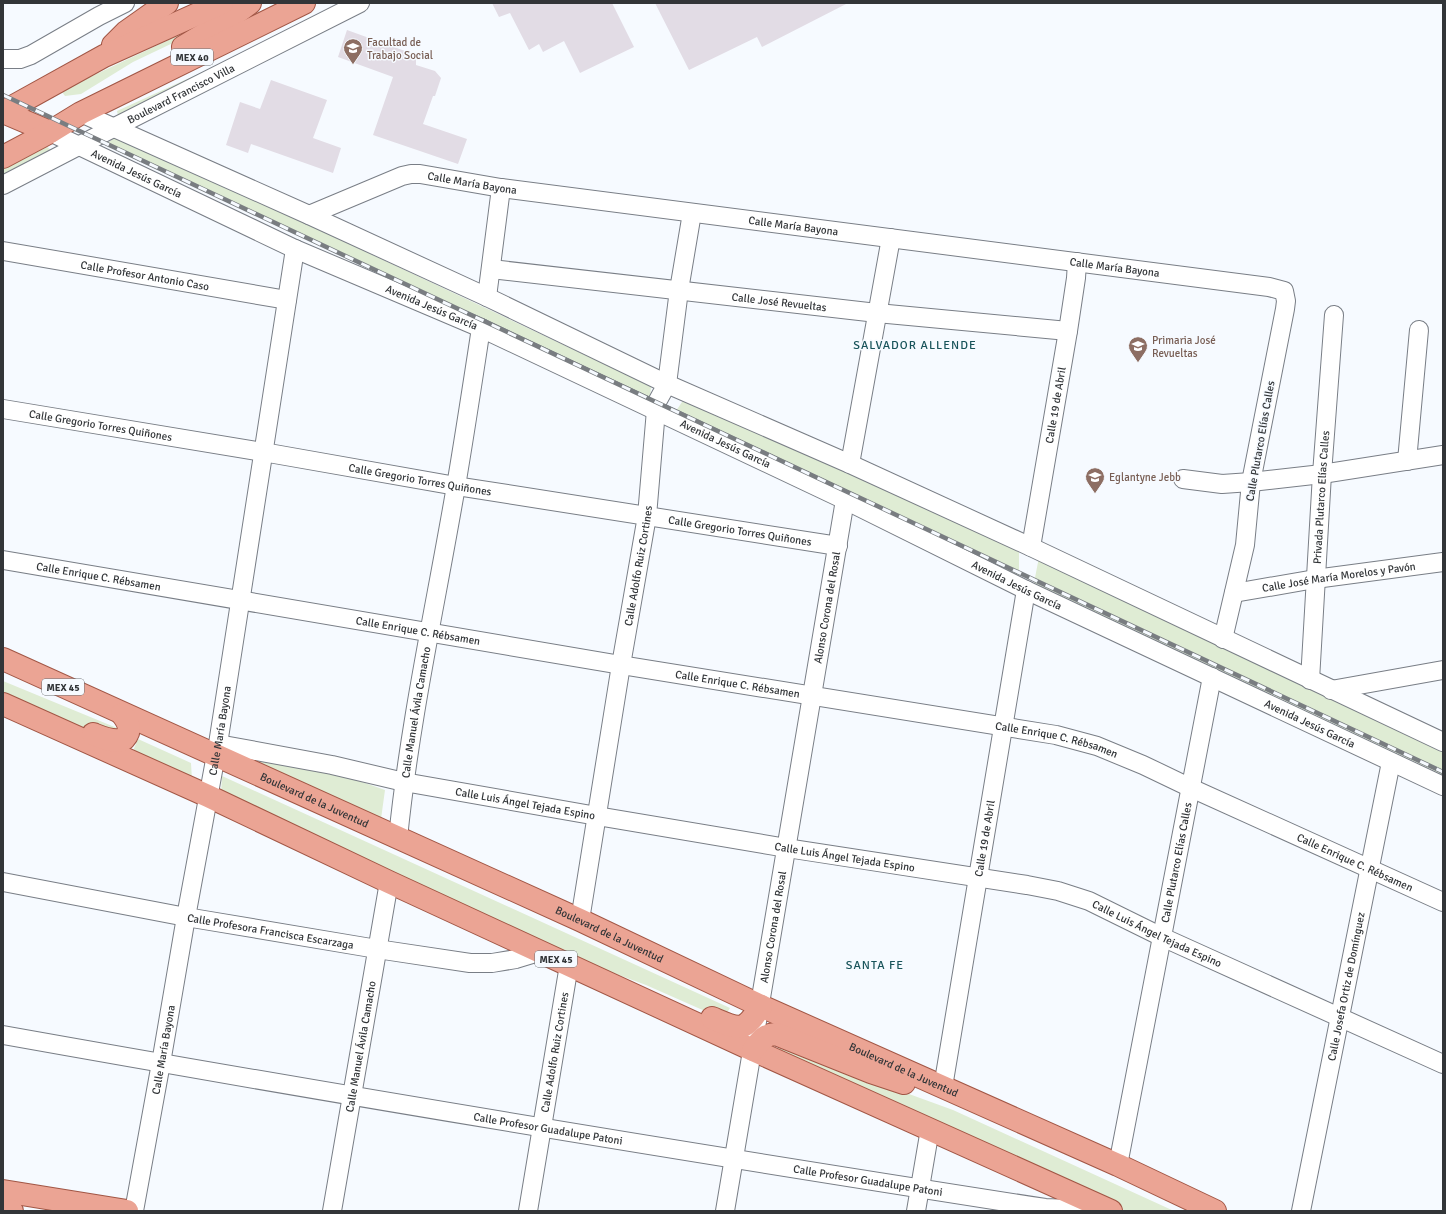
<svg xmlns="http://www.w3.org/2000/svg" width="1446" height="1214" viewBox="0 0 1446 1214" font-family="Signika,sans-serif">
<rect width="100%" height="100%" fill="#f6faff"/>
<path fill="#dfecd4" d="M 349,5 L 118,116 L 117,111 Z
M 215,18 L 217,22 L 133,62 L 81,94 L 65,96 L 62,92 L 69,87 Z
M 118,135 L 651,386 L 650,400 L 105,145 Z
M 46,146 L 51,150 L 3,174 L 3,167 Z
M 684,399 L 1019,549 L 1019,578 L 676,411 Z
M 1039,557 L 1443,747 L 1443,775 L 1034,583 Z
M 3,681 L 117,728 L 112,733 L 76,728 L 3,694 Z
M 138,739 L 191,763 L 192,780 L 132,753 Z
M 232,758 L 297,759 L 385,790 L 381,819 Z
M 222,776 L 730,1008 L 723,1019 L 646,985 L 548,949 L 221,793 Z
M 781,1040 L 876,1082 L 953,1110 L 1174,1211 L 1126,1211 L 777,1053 Z"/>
<path fill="#e2dce5" d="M 492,3 L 612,3 L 634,47 L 580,73 L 564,41 L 543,52 L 539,44 L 529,50 L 510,13 L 499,17 Z
M 655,3 L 848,3 L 762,47 L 757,37 L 689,70 Z
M 347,30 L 416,55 L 416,65 L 435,71 L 441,78 L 435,96 L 433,96 L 423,124 L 467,139 L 458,164 L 373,135 L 393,77 L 338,57 Z
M 271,80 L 327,100 L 313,138 L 341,148 L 333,173 L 251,144 L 248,153 L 226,145 L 240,102 L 260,109 Z"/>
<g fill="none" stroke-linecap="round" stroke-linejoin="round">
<defs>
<g id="minor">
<path d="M 3,59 L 20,59 L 31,55 L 99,16 L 125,3"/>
<path d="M 81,113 L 309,215 L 487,297 L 667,384 L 850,464 L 1031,547 L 1443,742"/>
<path id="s1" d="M 50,132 L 295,249 L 481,328 L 845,500 L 1026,590 L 1443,786"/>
<path id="s2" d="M 3,185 L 113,128 L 360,3"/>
<path id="s3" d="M 309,215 L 402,176 L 411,174 L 420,174 L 501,188 L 1269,287 L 1284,291 L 1286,301 L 1285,309 L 1251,482 L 1245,545 L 1223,639"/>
<path id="s4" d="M 3,251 L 287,300"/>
<path id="s5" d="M 491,269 L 877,313 L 1068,331"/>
<path d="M 487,297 L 501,188"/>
<path id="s6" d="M 3,409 L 263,452 L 456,486 L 838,546"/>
<path d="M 1407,461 L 1419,330"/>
<path d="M 850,464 L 891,238"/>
<path d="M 1183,479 L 1222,484 L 1251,482 L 1322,474 L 1443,455"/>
<path id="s7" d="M 1031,547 L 1068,331 L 1076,278 L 1077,262"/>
<path id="s8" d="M 3,560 L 621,665 L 1056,735 L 1097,746 L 1143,765 L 1191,788 L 1443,902"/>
<path id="s9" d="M 1234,593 L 1315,579 L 1443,562"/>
<path id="s10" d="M 1310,680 L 1322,474 L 1334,315"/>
<path d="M 1331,690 L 1443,670"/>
<path id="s11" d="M 218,744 L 332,765 L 404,782 L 597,816 L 787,848 L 1027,885 L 1058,891 L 1089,901 L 1162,937 L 1443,1064"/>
<path id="s12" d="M 398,838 C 410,719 436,603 456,486 C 465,433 473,380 481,328"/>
<path id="s13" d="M 3,882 L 186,917 L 377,949 L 470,963 L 492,963 L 516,959 L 539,952"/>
<path id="s14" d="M 580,920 L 621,665 L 647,516 L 656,410 L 657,402 L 667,384 L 679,290 L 692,213"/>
<path id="s15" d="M 3,1035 C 350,1097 697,1154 1045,1208 L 1071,1209 L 1095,1204"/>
<path id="s16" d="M 943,1087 L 1026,590"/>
<path id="s17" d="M 1118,1165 L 1212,677"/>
<path id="s18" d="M 134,1211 L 161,1063 L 186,917 L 218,744 L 295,249"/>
<path id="s19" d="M 332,1211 L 389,882"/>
<path id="s20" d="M 528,1211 L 569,965"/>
<path id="s21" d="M 725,1211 L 845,500"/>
<path d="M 916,1211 L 930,1129"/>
<path id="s22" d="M 1301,1211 L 1391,762"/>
</g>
<g id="major">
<path d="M 113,45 L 126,32 L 167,3"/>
<path d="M 183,47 L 223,23 L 250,3"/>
<path d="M 3,112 L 104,56 L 222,3"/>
<path d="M 3,112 L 50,132"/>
<path d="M 3,157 L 50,132 L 81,113 L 304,3"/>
<path id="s23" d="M 3,659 L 580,920 L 761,1006 L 1118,1165 L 1215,1211"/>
<path d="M 3,704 L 208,796 L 389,882 L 753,1050 L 1111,1211"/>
<path d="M 93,734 C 103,738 114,743 124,739 C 132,730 129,723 122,714"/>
<path d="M 712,1018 C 741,1030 743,1033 761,1006"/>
<path d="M 753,1050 C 761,1040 763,1035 776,1034 L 871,1072 L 904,1083"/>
<path d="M 3,1191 L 127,1211"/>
<path d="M 3,1210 L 12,1211"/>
</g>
</defs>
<use href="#minor" stroke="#797e86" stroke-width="20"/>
<use href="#major" stroke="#a15645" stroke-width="24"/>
<use href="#minor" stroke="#fff" stroke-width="18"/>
<use href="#major" stroke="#eba494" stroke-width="22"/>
<defs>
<path id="rail" d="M 3,95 L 1443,772"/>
</defs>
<use href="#rail" stroke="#797d81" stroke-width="4.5"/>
<use href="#rail" stroke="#f6faff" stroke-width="3" stroke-dasharray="9" stroke-linecap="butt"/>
</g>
<defs>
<symbol id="university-pin" viewBox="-11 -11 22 30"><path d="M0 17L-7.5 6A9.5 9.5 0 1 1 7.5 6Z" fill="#8d6e63" stroke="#f6faff"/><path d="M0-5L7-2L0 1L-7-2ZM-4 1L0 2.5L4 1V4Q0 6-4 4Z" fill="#fff"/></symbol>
<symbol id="school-pin" viewBox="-11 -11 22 30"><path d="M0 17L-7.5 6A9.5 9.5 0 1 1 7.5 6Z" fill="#8d6e63" stroke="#f6faff"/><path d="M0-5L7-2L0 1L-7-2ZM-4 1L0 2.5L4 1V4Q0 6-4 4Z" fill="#fff"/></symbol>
</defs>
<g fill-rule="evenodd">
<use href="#university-pin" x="342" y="37" width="22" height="30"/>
<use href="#school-pin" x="1127" y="335" width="22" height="30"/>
<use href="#school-pin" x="1084" y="466" width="22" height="30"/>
</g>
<g text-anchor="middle" stroke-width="3" stroke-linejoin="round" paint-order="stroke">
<g fill="#f6faff" stroke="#6d7074" stroke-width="1">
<rect x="171" y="49" width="42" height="16" rx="3"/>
<rect x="42" y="679" width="42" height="16" rx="3"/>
<rect x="535" y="951" width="42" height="16" rx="3"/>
</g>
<g font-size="10" font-weight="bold" fill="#323538">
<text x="192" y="61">MEX 40</text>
<text x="63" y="691">MEX 45</text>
<text x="556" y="963">MEX 45</text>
</g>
<g font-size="11" fill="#785e54" stroke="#f6faff" text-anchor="start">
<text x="367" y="46">Facultad de<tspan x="367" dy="13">Trabajo Social</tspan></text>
<text x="1152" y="344">Primaria José<tspan x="1152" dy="13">Revueltas</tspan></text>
<text x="1109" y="481">Eglantyne Jebb</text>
</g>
<g font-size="11" fill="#323538" stroke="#f6faff">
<text dy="4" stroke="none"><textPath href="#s2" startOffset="200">Boulevard Francisco Villa</textPath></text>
<text dy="4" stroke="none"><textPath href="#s1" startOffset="96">Avenida Jesús García</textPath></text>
<text dy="4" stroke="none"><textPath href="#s3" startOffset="172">Calle María Bayona</textPath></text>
<text dy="4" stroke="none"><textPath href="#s3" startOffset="496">Calle María Bayona</textPath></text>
<text dy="4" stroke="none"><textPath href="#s3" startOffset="820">Calle María Bayona</textPath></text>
<text dy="4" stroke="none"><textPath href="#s4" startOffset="144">Calle Profesor Antonio Caso</textPath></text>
<text dy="4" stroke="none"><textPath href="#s5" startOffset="290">Calle José Revueltas</textPath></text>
<text dy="4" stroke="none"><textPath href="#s1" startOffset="420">Avenida Jesús García</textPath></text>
<text dy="4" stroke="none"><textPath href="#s7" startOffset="144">Calle 19 de Abril</textPath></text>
<text dy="4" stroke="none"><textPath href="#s6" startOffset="99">Calle Gregorio Torres Quiñones</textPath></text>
<text transform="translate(1260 441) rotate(-80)" y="4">Calle Plutarco Elías Calles</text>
<text dy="4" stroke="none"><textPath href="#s1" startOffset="744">Avenida Jesús García</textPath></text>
<text dy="4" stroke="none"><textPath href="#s6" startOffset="423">Calle Gregorio Torres Quiñones</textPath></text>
<text dy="4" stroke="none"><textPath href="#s10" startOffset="183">Privada Plutarco Elías Calles</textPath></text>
<text dy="4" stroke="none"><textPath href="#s6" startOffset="747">Calle Gregorio Torres Quiñones</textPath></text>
<text dy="4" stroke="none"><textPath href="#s14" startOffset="359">Calle Adolfo Ruiz Cortines</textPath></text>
<text dy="4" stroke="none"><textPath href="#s8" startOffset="97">Calle Enrique C. Rébsamen</textPath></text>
<text dy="4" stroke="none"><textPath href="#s9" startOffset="106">Calle José María Morelos y Pavón</textPath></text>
<text dy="4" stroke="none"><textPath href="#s1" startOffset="1068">Avenida Jesús García</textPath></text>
<text dy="4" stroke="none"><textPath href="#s21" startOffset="612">Alonso Corona del Rosal</textPath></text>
<text dy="4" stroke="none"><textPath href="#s8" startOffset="421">Calle Enrique C. Rébsamen</textPath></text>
<text dy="4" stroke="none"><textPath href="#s8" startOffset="745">Calle Enrique C. Rébsamen</textPath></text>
<text dy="4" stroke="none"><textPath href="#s12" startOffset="127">Calle Manuel Ávila Camacho</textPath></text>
<text dy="4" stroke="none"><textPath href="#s1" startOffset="1392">Avenida Jesús García</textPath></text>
<text dy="4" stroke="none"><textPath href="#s18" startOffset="488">Calle María Bayona</textPath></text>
<text dy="4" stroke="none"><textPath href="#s8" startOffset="1069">Calle Enrique C. Rébsamen</textPath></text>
<text dy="4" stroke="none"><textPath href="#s23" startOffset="342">Boulevard de la Juventud</textPath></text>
<text dy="4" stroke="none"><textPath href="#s11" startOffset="313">Calle Luis Ángel Tejada Espino</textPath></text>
<text dy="4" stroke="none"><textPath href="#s16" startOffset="252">Calle 19 de Abril</textPath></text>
<text dy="4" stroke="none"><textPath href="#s11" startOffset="637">Calle Luis Ángel Tejada Espino</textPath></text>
<text dy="4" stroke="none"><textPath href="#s17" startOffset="308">Calle Plutarco Elías Calles</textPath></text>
<text dy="4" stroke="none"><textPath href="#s8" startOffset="1393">Calle Enrique C. Rébsamen</textPath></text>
<text dy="4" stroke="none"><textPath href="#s21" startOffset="288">Alonso Corona del Rosal</textPath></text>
<text dy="4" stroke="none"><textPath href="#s13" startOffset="272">Calle Profesora Francisca Escarzaga</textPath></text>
<text dy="4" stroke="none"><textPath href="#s11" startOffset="961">Calle Luis Ángel Tejada Espino</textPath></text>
<text dy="4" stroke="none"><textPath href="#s23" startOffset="666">Boulevard de la Juventud</textPath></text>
<text dy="4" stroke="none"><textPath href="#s22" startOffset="229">Calle Josefa Ortiz de Domínguez</textPath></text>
<text dy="4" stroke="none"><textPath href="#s19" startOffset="167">Calle Manuel Ávila Camacho</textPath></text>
<text dy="4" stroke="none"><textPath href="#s18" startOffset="164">Calle María Bayona</textPath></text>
<text dy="4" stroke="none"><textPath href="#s20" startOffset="161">Calle Adolfo Ruiz Cortines</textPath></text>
<text dy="4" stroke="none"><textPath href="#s23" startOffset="990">Boulevard de la Juventud</textPath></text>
<text dy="4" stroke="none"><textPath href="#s15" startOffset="553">Calle Profesor Guadalupe Patoni</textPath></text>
<text dy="4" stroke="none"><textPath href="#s15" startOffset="877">Calle Profesor Guadalupe Patoni</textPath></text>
</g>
<g font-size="12" letter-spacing="1" fill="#18535a" stroke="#f6faff">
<text x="915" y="349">SALVADOR ALLENDE</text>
<text x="875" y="969">SANTA FE</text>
</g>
</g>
<rect width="1446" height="1214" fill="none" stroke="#323538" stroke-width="8"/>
</svg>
